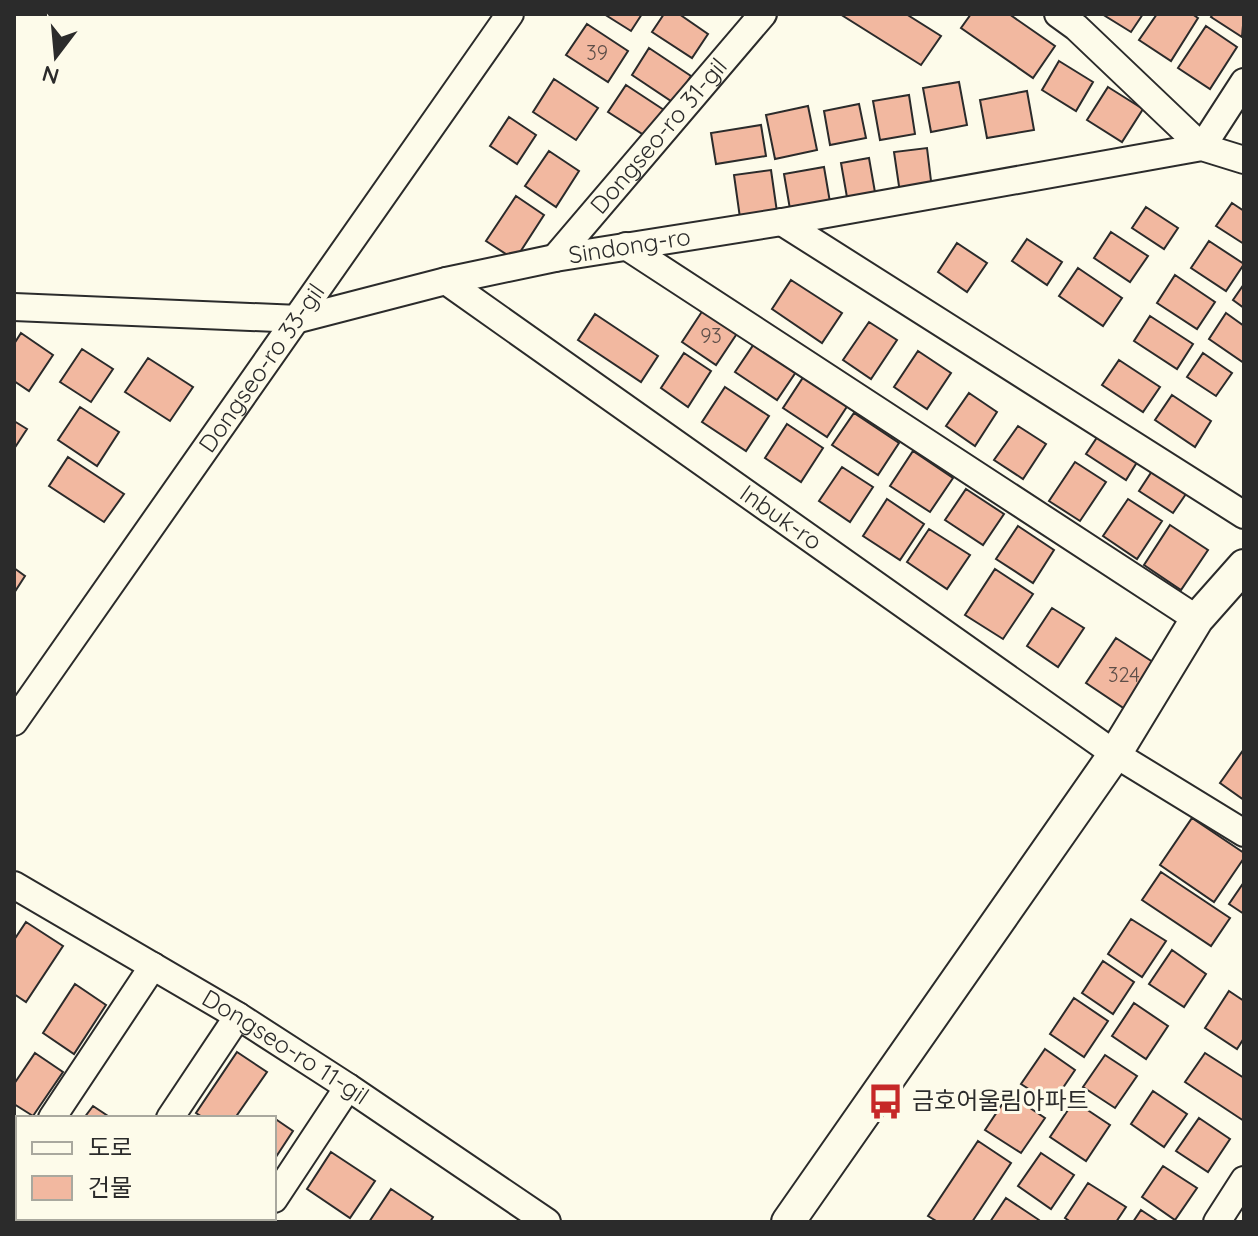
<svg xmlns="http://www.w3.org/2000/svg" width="1258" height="1236" viewBox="0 0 1258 1236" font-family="Quicksand,'Noto Sans KR',sans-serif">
<rect width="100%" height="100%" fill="#fdfbea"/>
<path fill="#f2b8a0" stroke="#2b2b2b" stroke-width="2" d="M 604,14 L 642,14 L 631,31 Z
M 664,14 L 679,14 L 708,34 L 692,58 L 652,32 Z
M 840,14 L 906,14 L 941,36 L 921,65 Z
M 971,14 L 1009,14 L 1055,46 L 1033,78 L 961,28 Z
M 1102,14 L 1143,14 L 1131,32 Z
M 1157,14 L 1192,14 L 1198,18 L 1171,61 L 1139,40 Z
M 1213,14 L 1244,14 L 1242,37 L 1211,17 Z
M 587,24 L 628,51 L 608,82 L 566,55 Z
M 1206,26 L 1237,47 L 1210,89 L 1178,68 Z
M 649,48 L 691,76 L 674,103 L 632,75 Z
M 1059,61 L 1093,82 L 1076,111 L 1042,90 Z
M 554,79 L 598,108 L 576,140 L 533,112 Z
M 959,82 L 967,125 L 931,132 L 923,88 Z
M 626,85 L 664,110 L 647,137 L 608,112 Z
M 1108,87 L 1143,109 L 1122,142 L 1087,120 Z
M 1027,91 L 1034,130 L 987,138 L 980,100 Z
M 909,95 L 915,134 L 880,140 L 873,101 Z
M 859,104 L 866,138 L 830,145 L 824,111 Z
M 808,106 L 817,150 L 775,159 L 766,115 Z
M 509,117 L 536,135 L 517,164 L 490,146 Z
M 761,125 L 766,156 L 716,164 L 711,133 Z
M 927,148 L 932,189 L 900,193 L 894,152 Z
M 549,151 L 579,171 L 556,207 L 525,186 Z
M 869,158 L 876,198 L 848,203 L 841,163 Z
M 824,167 L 831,208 L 791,215 L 784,174 Z
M 771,170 L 778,219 L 741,225 L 734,175 Z
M 516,196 L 544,215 L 515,260 L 486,241 Z
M 1232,203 L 1244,211 L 1244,244 L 1216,226 Z
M 1146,207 L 1178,228 L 1164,249 L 1132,228 Z
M 1111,232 L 1148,256 L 1130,282 L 1094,258 Z
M 1027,239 L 1062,262 L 1047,285 L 1012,261 Z
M 1209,241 L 1244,264 L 1226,291 L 1191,268 Z
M 957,243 L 987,263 L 967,292 L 938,272 Z
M 1078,268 L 1122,298 L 1103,326 L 1059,296 Z
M 1175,275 L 1215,302 L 1197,329 L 1157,303 Z
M 791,280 L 842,313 L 822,343 L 772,309 Z
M 1244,284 L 1244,308 L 1233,300 Z
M 705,307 L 740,329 L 716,365 L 682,342 Z
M 1226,313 L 1244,326 L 1244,363 L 1209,339 Z
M 595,314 L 658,356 L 641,382 L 578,340 Z
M 1150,316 L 1193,344 L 1177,369 L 1134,341 Z
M 869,322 L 897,340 L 871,379 L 843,360 Z
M 21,333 L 53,355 L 29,391 L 14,381 L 14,344 Z
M 756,341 L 798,369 L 777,400 L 735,372 Z
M 82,349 L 113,369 L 91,402 L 60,382 Z
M 918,351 L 951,373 L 927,409 L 894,387 Z
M 684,353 L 711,371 L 688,407 L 661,388 Z
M 1203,353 L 1232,373 L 1216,396 L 1187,377 Z
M 148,358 L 193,387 L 170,421 L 125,392 Z
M 1119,360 L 1160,387 L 1143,412 L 1102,385 Z
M 804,376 L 848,405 L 827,437 L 783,408 Z
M 725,387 L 769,416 L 746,451 L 702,422 Z
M 969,393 L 997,412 L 975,446 L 946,426 Z
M 1172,395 L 1211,421 L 1195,447 L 1155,420 Z
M 80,407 L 119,432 L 97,466 L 58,440 Z
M 854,413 L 899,443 L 878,475 L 832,445 Z
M 14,421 L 27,429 L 14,449 Z
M 787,424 L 823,448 L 801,482 L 765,458 Z
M 1018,426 L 1046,444 L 1023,479 L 994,460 Z
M 1100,433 L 1139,459 L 1126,480 L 1086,454 Z
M 913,451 L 953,478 L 930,512 L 890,486 Z
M 68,457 L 124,494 L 104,522 L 49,486 Z
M 1075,462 L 1106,482 L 1080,521 L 1049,501 Z
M 1156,465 L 1190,488 L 1173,513 L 1139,491 Z
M 842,467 L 873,487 L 850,522 L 819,501 Z
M 966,489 L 1004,514 L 983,545 L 945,520 Z
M 887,499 L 924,524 L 900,560 L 863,536 Z
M 1128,499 L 1162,521 L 1137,559 L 1103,536 Z
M 1170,525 L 1208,550 L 1181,590 L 1144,565 Z
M 1018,526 L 1054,550 L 1033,583 L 996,559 Z
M 929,529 L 970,555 L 947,589 L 907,562 Z
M 14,568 L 25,576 L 14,593 Z
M 995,569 L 1033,594 L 1003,639 L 965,615 Z
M 1052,608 L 1084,628 L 1058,667 L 1027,646 Z
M 1116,638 L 1162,668 L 1131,713 L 1086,683 Z
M 1244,749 L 1244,800 L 1220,783 Z
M 1192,818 L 1244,853 L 1244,858 L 1214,902 L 1160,865 Z
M 1161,872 L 1230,918 L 1211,946 L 1142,900 Z
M 1244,882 L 1244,914 L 1229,904 Z
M 1131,919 L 1166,941 L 1142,977 L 1108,954 Z
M 26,922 L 63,946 L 26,1002 L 14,994 L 14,940 Z
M 1172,950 L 1206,974 L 1184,1007 L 1149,984 Z
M 1103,961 L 1134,982 L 1113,1014 L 1082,993 Z
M 75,984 L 106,1005 L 74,1054 L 43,1033 Z
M 1229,991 L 1244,1001 L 1244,1038 L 1237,1049 L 1205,1028 Z
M 1074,998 L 1108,1021 L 1084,1057 L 1050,1034 Z
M 1134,1003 L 1168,1026 L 1146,1059 L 1112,1036 Z
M 1045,1049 L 1075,1070 L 1052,1104 L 1021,1084 Z
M 237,1052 L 267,1072 L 235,1118 L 204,1118 L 196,1113 Z
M 35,1053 L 63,1072 L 33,1116 L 14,1104 L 14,1084 Z
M 1205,1053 L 1244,1078 L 1244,1121 L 1185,1082 Z
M 1105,1055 L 1137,1076 L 1115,1108 L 1083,1087 Z
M 1153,1091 L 1187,1114 L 1164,1147 L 1131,1124 Z
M 1009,1094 L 1045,1118 L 1021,1153 L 985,1130 Z
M 1074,1101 L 1110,1125 L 1086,1161 L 1050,1137 Z
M 93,1106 L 111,1118 L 84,1118 Z
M 274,1118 L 293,1131 L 274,1160 Z
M 1199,1118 L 1230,1139 L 1208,1172 L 1176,1151 Z
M 978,1141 L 1011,1163 L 972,1222 L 938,1222 L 928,1216 Z
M 331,1152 L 375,1181 L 350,1218 L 307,1189 Z
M 1041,1153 L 1074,1175 L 1051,1209 L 1018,1186 Z
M 1163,1166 L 1197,1188 L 1175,1220 L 1142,1197 Z
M 1088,1183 L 1126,1207 L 1116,1222 L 1071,1222 L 1065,1218 Z
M 391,1189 L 433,1217 L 430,1222 L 369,1222 Z
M 1006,1198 L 1039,1220 L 1038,1222 L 990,1222 Z
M 1141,1210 L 1159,1222 L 1133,1222 Z
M 38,1218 L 82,1218 L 80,1222 L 43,1222 Z
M 129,1218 L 165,1218 L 162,1222 L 126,1222 Z"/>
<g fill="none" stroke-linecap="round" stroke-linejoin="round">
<defs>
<g id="minor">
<path d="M 1058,14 L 1076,27 L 1202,147 L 1244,82"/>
<path d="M 782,222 L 1244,515"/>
<path d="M 626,246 L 1197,619"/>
<path id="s1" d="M 555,258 L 763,14"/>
<path id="s2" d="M 446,281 L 1115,754 L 1244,833"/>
<path id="s3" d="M 14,307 L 299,319 L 446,281 L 555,258 L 782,222 L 1202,147 L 1244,160"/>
<path id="s4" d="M 14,722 L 510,14"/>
<path id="s5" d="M 14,885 L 238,1016 L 348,1087 L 547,1222"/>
<path d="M 52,1118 L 153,966"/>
<path d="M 170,1118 L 238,1016"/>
<path d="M 14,1176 L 18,1170"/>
<path d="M 274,1199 L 348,1087"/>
<path d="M 100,1222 L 103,1218"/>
<path d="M 259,1222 L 261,1218"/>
<path d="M 1217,1222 L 1244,1180"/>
</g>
<path id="tertiary" d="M 788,1222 L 1115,754 L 1197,619 L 1244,566"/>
</defs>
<use href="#minor" stroke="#2b2b2b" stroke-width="30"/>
<use href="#tertiary" stroke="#2b2b2b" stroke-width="36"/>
<use href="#minor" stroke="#fdfbea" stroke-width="26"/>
<use href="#tertiary" stroke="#fdfbea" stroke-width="32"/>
</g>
<defs>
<symbol id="bus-bare" viewBox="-9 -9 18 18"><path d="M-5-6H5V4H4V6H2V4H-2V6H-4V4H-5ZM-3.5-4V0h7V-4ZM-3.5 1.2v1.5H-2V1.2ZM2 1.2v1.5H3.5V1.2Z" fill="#c62828" stroke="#fdfbea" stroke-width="2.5" paint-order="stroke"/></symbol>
</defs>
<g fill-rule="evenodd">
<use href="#bus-bare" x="860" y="1076" width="51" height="51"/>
</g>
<g text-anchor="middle" stroke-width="6" stroke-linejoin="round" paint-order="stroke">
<g font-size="20" fill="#5d4e48">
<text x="597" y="60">39</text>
<text x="711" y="343">93</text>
<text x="1124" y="682">324</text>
</g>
<g font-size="24" fill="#2b2b2b" stroke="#fdfbea">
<text dy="8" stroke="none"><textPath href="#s1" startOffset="160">Dongseo-ro 31-gil</textPath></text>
<text dy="8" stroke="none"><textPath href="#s3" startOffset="624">Sindong-ro</textPath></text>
<text dy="8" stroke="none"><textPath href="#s4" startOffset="432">Dongseo-ro 33-gil</textPath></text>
<text dy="8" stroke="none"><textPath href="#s2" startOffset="410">Inbuk-ro</textPath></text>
<text dy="8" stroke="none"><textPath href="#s5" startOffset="316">Dongseo-ro 11-gil</textPath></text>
</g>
<g font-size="24" fill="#2b2b2b" stroke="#fdfbea" text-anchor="start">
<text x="912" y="1109">금호어울림아파트</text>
</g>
</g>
<rect width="1258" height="1236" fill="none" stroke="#2b2b2b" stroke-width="32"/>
<rect x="16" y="1116" width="260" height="104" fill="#fdfbea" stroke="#a9a89e" stroke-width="2"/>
<rect x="32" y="1142" width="40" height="12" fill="#fdfbea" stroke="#a9a89e" stroke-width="2"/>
<text x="88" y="1156" font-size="24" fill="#2b2b2b">도로</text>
<rect x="32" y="1176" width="40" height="24" fill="#f2b8a0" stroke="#a9a89e" stroke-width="2"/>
<text x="88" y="1196" font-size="24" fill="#2b2b2b">건물</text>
<g transform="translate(56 56) rotate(196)" stroke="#fdfbea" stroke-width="6" paint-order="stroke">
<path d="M0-6L14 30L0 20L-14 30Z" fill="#2b2b2b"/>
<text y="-12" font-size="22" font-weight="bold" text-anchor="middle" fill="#2b2b2b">N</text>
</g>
</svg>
